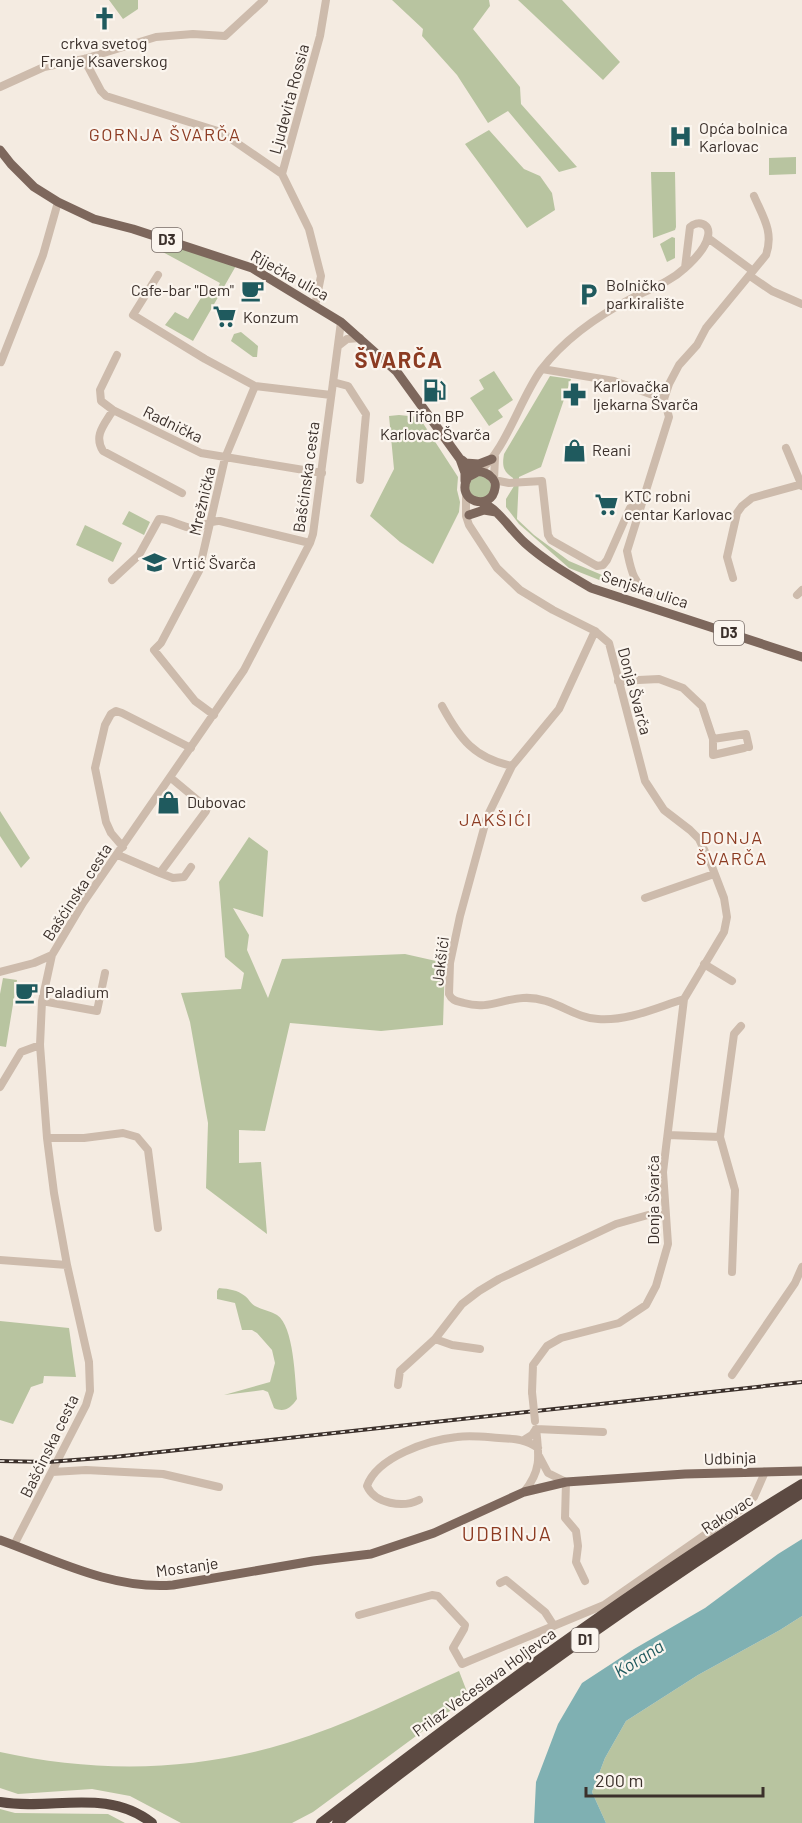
<svg xmlns="http://www.w3.org/2000/svg" width="802" height="1823" viewBox="0 0 802 1823" font-family="Barlow,sans-serif">
<rect width="100%" height="100%" fill="#f4ebe1"/>
<path fill="#b8c4a0" d="M 109,0 L 138,0 L 138,9 L 123,19 Z
M 392,0 L 489,0 L 490,6 L 473,29 L 520,87 L 521,104 L 577,167 L 559,172 L 508,111 L 488,123 L 457,75 L 422,36 L 423,29 Z
M 518,0 L 562,0 L 620,62 L 603,80 Z
M 489,130 L 524,169 L 540,176 L 552,193 L 555,210 L 527,228 L 465,144 Z
M 796,157 L 796,174 L 769,175 L 769,158 Z
M 651,172 L 675,172 L 676,227 L 675,230 L 653,238 Z
M 672,237 L 675,238 L 675,258 L 667,262 L 660,244 Z
M 163,239 L 237,264 L 193,341 L 165,325 L 175,312 L 188,319 L 204,293 L 213,297 L 220,283 L 159,250 Z
M 241,332 L 258,346 L 257,357 L 253,357 L 231,341 L 234,334 Z
M 494,371 L 513,400 L 498,410 L 503,417 L 489,426 L 470,398 L 484,389 L 479,380 Z
M 550,376 L 571,379 L 541,467 L 519,477 L 517,519 L 534,535 L 569,561 L 628,586 L 627,591 L 569,568 L 519,524 L 506,507 L 506,499 L 514,486 L 513,478 C 503,471 502,466 504,454 Z
M 399,415 L 419,417 L 458,477 L 457,490 L 460,502 L 459,512 L 433,564 L 400,542 L 370,516 L 394,469 L 389,416 Z
M469 487a11 11 0 1 1 22 0a11 11 0 1 1-22 0Z
M 129,511 L 150,522 L 144,535 L 122,524 Z
M 85,525 L 122,543 L 113,562 L 76,545 Z
M 0,811 L 30,858 L 21,868 L 0,836 Z
M 249,837 L 268,851 L 263,917 L 233,908 L 249,935 L 247,950 L 268,998 L 282,959 L 405,954 L 445,963 L 443,1025 L 381,1031 L 290,1023 L 265,1131 L 239,1130 L 239,1163 L 261,1162 L 267,1234 L 206,1188 L 208,1123 L 190,1022 L 181,993 L 241,989 L 244,973 L 225,957 L 219,882 Z
M 3,978 L 17,980 L 6,1047 L 0,1046 L 0,994 Z
M 219,1288 C 230,1289 237,1290 245,1296 C 249,1299 251,1304 255,1306 C 262,1310 271,1311 277,1315 C 294,1326 295,1380 297,1399 C 291,1408 284,1413 274,1408 L 268,1392 L 263,1390 L 224,1395 L 270,1382 L 275,1363 L 272,1350 L 257,1333 L 252,1330 L 242,1330 L 235,1303 L 217,1299 L 217,1291 Z
M 0,1321 L 69,1328 L 76,1377 L 44,1376 L 43,1383 L 31,1387 L 13,1424 L 0,1420 Z
M 802,1616 L 802,1823 L 606,1823 L 592,1792 L 605,1758 L 626,1721 L 698,1675 L 780,1630 Z
M 459,1671 L 469,1697 L 313,1812 L 292,1823 L 181,1823 L 130,1796 L 92,1789 L 18,1794 L 0,1788 L 0,1752 C 95,1773 194,1772 287,1743 C 347,1725 403,1696 459,1671 Z
M 0,1809 L 15,1813 L 108,1814 L 125,1823 L 0,1823 Z"/>
<path fill="#7fb0b2" d="M 802,1539 L 802,1616 L 780,1630 L 698,1675 L 626,1721 L 605,1758 L 592,1792 L 606,1823 L 534,1823 L 536,1782 L 558,1724 L 582,1683 L 634,1649 L 705,1608 L 778,1554 Z"/>
<g fill="none" stroke-linecap="round" stroke-linejoin="round">
<path stroke="#cdbbac" stroke-width="8" d="M 84,59 L 101,91 L 106,96 L 221,132 L 282,174
M 0,87 L 44,67 L 84,59 L 156,37 L 193,34 L 225,36 L 264,0
M 708,238 L 753,271
M 158,275 L 133,315 L 205,359 L 255,386 L 331,395
M 750,276 L 772,291 L 802,304
M 315,306 L 321,276 L 309,229 L 282,174 L 320,36 L 326,0
M 338,346 L 347,339 L 360,338
M 117,355 L 100,390 L 101,401 L 113,410 L 201,453 L 322,473
M 1,362 L 43,255 L 58,202
M 542,369 L 614,381 L 664,399
M 333,382 L 348,386 L 366,414 L 360,480
M 113,410 C 105,424 93,435 103,451 L 182,493
M 786,448 L 802,486
M 495,457 L 494,480 L 509,483 L 542,481 L 548,535 L 551,540 L 597,566 L 603,565 L 607,560 L 630,508 L 641,505
M 479,471 C 504,454 521,397 541,370 C 565,338 599,315 634,297 C 652,288 670,282 685,268 L 690,227 C 697,220 711,223 708,236 C 706,248 694,260 685,268
M 466,494 L 466,516 L 469,525 L 497,568 L 520,590 L 553,610 L 595,631 L 609,643 L 645,781 L 664,810 L 690,830 L 699,839 L 711,864 L 724,898 L 727,917 L 724,932 L 684,999 L 663,1172 L 668,1244 L 656,1286 L 646,1305 L 619,1323 L 561,1338 L 547,1346 L 533,1365 L 532,1392
M 733,578 L 727,557 L 737,513 L 742,506 L 752,498 L 802,484
M 112,580 L 139,555 L 159,519 C 171,519 181,527 192,528 C 203,528 210,520 220,521 L 310,543
M 651,594 C 633,584 631,570 627,551 L 669,417 L 664,399 L 669,384 L 679,365 L 697,345 L 706,328 L 766,255 C 774,232 763,217 754,196
M 797,595 L 802,590
M 595,631 L 559,709 L 512,766 L 487,817 L 460,916 L 450,963 L 449,994 C 452,1001 457,1001 464,1003 C 488,1010 501,999 523,998 C 553,996 573,1018 598,1019 C 629,1021 655,1008 684,999
M 618,681 L 659,679 L 683,688 L 702,706 L 713,739 L 713,755 L 744,748
M 442,706 C 460,739 474,758 512,766
M 214,715 L 195,701 L 154,650 L 161,643 L 199,571 L 225,458 L 255,386
M 713,739 L 746,734 L 749,747
M 123,847 L 111,833 L 106,822 L 95,768 L 105,725 L 111,714 L 116,711 L 122,713 L 191,748
M 118,855 L 160,873 L 206,811 L 207,808 L 171,778
M 160,873 L 173,878 L 184,877 L 191,867
M 645,898 L 714,874
M 704,964 L 732,981
M 0,972 L 34,963 L 52,955
M 42,1001 L 97,1011 L 105,973
M 0,1087 L 21,1052 L 40,1045
M 668,1135 L 720,1137
M 47,1138 L 84,1138 L 123,1133 L 137,1137 L 148,1150 L 158,1228
M 0,1260 L 67,1265
M 732,1272 L 735,1190 L 720,1137 L 734,1034 L 741,1026
M 435,1339 L 452,1345 L 480,1349
M 732,1375 L 795,1283 L 802,1267
M 398,1385 L 400,1371 L 435,1339 L 462,1304 L 479,1291 L 499,1279 L 616,1224 L 648,1215 L 666,1215
M 524,1440 L 532,1435 L 536,1429 L 603,1432
M 539,1456 L 548,1473 L 566,1482 L 565,1518 L 576,1531 L 578,1546 L 576,1562 L 585,1581
M 52,1472 L 86,1470 L 163,1474 L 219,1487
M 524,1492 C 542,1470 539,1455 536,1429
M 419,1500 C 403,1508 375,1504 367,1486 C 377,1457 428,1440 457,1437 C 471,1435 485,1437 499,1438 C 514,1439 526,1439 538,1448
M 14,1545 L 86,1405 L 90,1391 L 89,1362 L 67,1265 L 54,1193 L 47,1138 L 40,1045 L 42,1001 L 52,955 L 83,903 L 244,670 L 310,543 L 313,534 L 341,322
M 500,1583 L 506,1580 L 545,1612 L 554,1626
M 359,1615 L 432,1595 L 438,1596 L 465,1625 L 464,1629 L 453,1648 L 462,1664 L 469,1661 L 604,1605 L 742,1509 L 754,1497 L 765,1472"/>
<path stroke="#7d675c" stroke-width="9" d="M 0,150 L 11,164 L 34,187 L 58,202 L 94,219 L 133,229 L 252,268 L 341,322 L 397,372 L 460,459 L 465,473 L 465,481
M 462,460 C 467,464 471,469 477,471 C 482,472 486,472 490,476 C 494,479 496,484 495,488 C 492,512 454,502 468,477 L 479,471
M 465,463 L 479,464 L 492,459
M 481,502 C 500,510 510,530 525,543 C 545,561 569,575 591,588 L 802,657
M 469,515 L 484,510 L 496,512
M 0,1540 C 55,1560 113,1590 173,1585 L 313,1561 L 371,1554 L 434,1533 L 524,1492 L 566,1482 L 685,1474 L 802,1471"/>
<path stroke="#5c4a42" stroke-width="10" d="M 0,1802 C 52,1811 106,1787 152,1823
M 321,1823 C 476,1704 634,1586 802,1484
M 337,1823 C 486,1705 642,1595 802,1493"/>
<defs>
<path id="rail" d="M 0,1461 L 48,1462 L 114,1457 L 802,1382"/>
</defs>
<use href="#rail" stroke="#3b302b" stroke-width="4"/>
<use href="#rail" stroke="#fbf5ee" stroke-width="1.5" stroke-dasharray="4.5" stroke-linecap="butt"/>
<path stroke="#cdbbac" stroke-width="8" d="M 532,1392 L 535,1421"/>
</g>
<defs>
<symbol id="church-bare" viewBox="-9 -9 18 18"><path d="M-1.2-6h2.4v3.5h3.3v2.4h-3.3V6h-2.4V-.1h-3.3v-2.4h3.3Z" fill="#1f5a5e" stroke="#fbf5ee" stroke-width="2.5" paint-order="stroke"/></symbol>
<symbol id="hospital-bare" viewBox="-9 -9 18 18"><path d="M-5-5h3v3.5h4V-5h3V5h-3V1.5h-4V5h-3Z" fill="#1f5a5e" stroke="#fbf5ee" stroke-width="2.5" paint-order="stroke"/></symbol>
<symbol id="cafe-bare" viewBox="-9 -9 18 18"><path d="M-5.5-4.5H6V0H3Q3 3.5 0 3.5H-2.5Q-5.5 3.5-5.5 0ZM3-3.2v2h1.7v-2ZM-6 4.5H4V6H-6Z" fill="#1f5a5e" stroke="#fbf5ee" stroke-width="2.5" paint-order="stroke"/></symbol>
<symbol id="parking-bare" viewBox="-9 -9 18 18"><path d="M-3.5-5.5H1a3.5 3.5 0 0 1 0 7H-1V5.5H-3.5ZM-1-3.4V-.6H.8a1.4 1.4 0 0 0 0-2.8Z" fill="#1f5a5e" stroke="#fbf5ee" stroke-width="2.5" paint-order="stroke"/></symbol>
<symbol id="supermarket-bare" viewBox="-9 -9 18 18"><path d="M-6-5.5h2.5l.6 2H6L4.5 2H-2.5L-4.4-4H-6ZM-1.5 3.2a1.3 1.3 0 1 0 .1 0ZM3 3.2a1.3 1.3 0 1 0 .1 0Z" fill="#1f5a5e" stroke="#fbf5ee" stroke-width="2.5" paint-order="stroke"/></symbol>
<symbol id="fuel-bare" viewBox="-9 -9 18 18"><path d="M-5.5-6h7V0h2V4h1.3V-2.5L3-4.5l.8-.8L6-3V5H2.5V1h-1V6h-7ZM-4.2-4.7v3.2H.2V-4.7Z" fill="#1f5a5e" stroke="#fbf5ee" stroke-width="2.5" paint-order="stroke"/></symbol>
<symbol id="pharmacy-bare" viewBox="-9 -9 18 18"><path d="M-2-6h4v4h4v4h-4v4h-4v-4h-4v-4h4Z" fill="#1f5a5e" stroke="#fbf5ee" stroke-width="2.5" paint-order="stroke"/></symbol>
<symbol id="shop-bare" viewBox="-9 -9 18 18"><path d="M-5-2.5h2.3a2.7 3.5 0 0 1 5.4 0H5L5.5 6h-11ZM-1.5-2.5h3a1.5 2.3 0 0 0-3 0Z" fill="#1f5a5e" stroke="#fbf5ee" stroke-width="2.5" paint-order="stroke"/></symbol>
<symbol id="school-bare" viewBox="-9 -9 18 18"><path d="M0-5L7-2L0 1L-7-2ZM-4 1L0 2.5L4 1V4Q0 6-4 4Z" fill="#1f5a5e" stroke="#fbf5ee" stroke-width="2.5" paint-order="stroke"/></symbol>
</defs>
<g fill-rule="evenodd">
<use href="#church-bare" x="88" y="2" width="33" height="33"/>
<use href="#hospital-bare" x="664" y="120" width="33" height="33"/>
<use href="#cafe-bare" x="236" y="274" width="33" height="33"/>
<use href="#parking-bare" x="572" y="278" width="33" height="33"/>
<use href="#supermarket-bare" x="208" y="300" width="33" height="33"/>
<use href="#fuel-bare" x="418" y="374" width="33" height="33"/>
<use href="#pharmacy-bare" x="558" y="378" width="33" height="33"/>
<use href="#shop-bare" x="558" y="434" width="33" height="33"/>
<use href="#supermarket-bare" x="590" y="488" width="33" height="33"/>
<use href="#school-bare" x="138" y="546" width="33" height="33"/>
<use href="#shop-bare" x="152" y="786" width="33" height="33"/>
<use href="#cafe-bare" x="10" y="976" width="33" height="33"/>
</g>
<g text-anchor="middle" stroke-width="4.5" stroke-linejoin="round" paint-order="stroke">
<g fill="#fbf5ee" stroke="#756b66" stroke-width="1.5">
<rect x="152" y="228" width="30" height="24" rx="4.5"/>
<rect x="714" y="621" width="30" height="24" rx="4.5"/>
<rect x="571.5" y="1628" width="27" height="24" rx="4.5"/>
</g>
<g font-size="15" font-weight="bold" fill="#3b302b">
<text x="167" y="245">D3</text>
<text x="729" y="638">D3</text>
<text x="585" y="1645">D1</text>
</g>
<g font-size="16" fill="#3b302b" stroke="#fbf5ee" text-anchor="start">
<text x="104" y="49" text-anchor="middle">crkva svetog<tspan x="104" dy="18">Franje Ksaverskog</tspan></text>
<text x="699" y="134">Opća bolnica<tspan x="699" dy="18">Karlovac</tspan></text>
<text x="606" y="291">Bolničko<tspan x="606" dy="18">parkiralište</tspan></text>
<text x="234" y="296" text-anchor="end">Cafe-bar "Dem"</text>
<text x="243" y="323">Konzum</text>
<text x="593" y="392">Karlovačka<tspan x="593" dy="18">ljekarna Švarča</tspan></text>
<text x="435" y="422" text-anchor="middle">Tifon BP<tspan x="435" dy="18">Karlovac Švarča</tspan></text>
<text x="592" y="456">Reani</text>
<text x="624" y="502">KTC robni<tspan x="624" dy="18">centar Karlovac</tspan></text>
<text x="172" y="569">Vrtić Švarča</text>
<text x="187" y="808">Dubovac</text>
<text x="45" y="998">Paladium</text>
</g>
<g font-size="16" fill="#3b302b" stroke="#fbf5ee">
<text transform="translate(289 99) rotate(-75)" y="6">Ljudevita Rossia</text>
<text transform="translate(290 275) rotate(29)" y="6">Riječka ulica</text>
<text transform="translate(173 424) rotate(26)" y="6">Radnička</text>
<text transform="translate(306 477) rotate(-82)" y="6">Bašćinska cesta</text>
<text transform="translate(202 501) rotate(-77)" y="6">Mrežnička</text>
<text transform="translate(645 589) rotate(18)" y="6">Senjska ulica</text>
<text transform="translate(635 691) rotate(75)" y="6">Donja Švarča</text>
<text transform="translate(77 892) rotate(-57)" y="6">Bašćinska cesta</text>
<text transform="translate(440 961) rotate(-83)" y="6">Jakšići</text>
<text transform="translate(653 1200) rotate(-90)" y="6">Donja Švarča</text>
<text transform="translate(49 1446) rotate(-64)" y="6">Bašćinska cesta</text>
<text transform="translate(730 1458) rotate(-2)" y="6">Udbinja</text>
<text transform="translate(727 1514) rotate(-33)" y="6">Rakovac</text>
<text transform="translate(187 1567) rotate(-8)" y="6">Mostanje</text>
<text transform="translate(484 1682) rotate(-36)" y="6">Prilaz Većeslava Holjevca</text>
</g>
<g font-size="18" letter-spacing="1.5" fill="#8c3b22" stroke="#fbf5ee">
<text x="165" y="141">GORNJA ŠVARČA</text>
<text x="496" y="826">JAKŠIĆI</text>
<text x="732" y="844">DONJA<tspan x="732" dy="21">ŠVARČA</tspan></text>
</g>
<g font-size="18" font-style="italic" fill="#1f5a5e" stroke="#fbf5ee">
<text transform="translate(639 1659) rotate(-32)" y="6">Korana</text>
</g>
<g font-size="20" letter-spacing="1.5" fill="#8c3b22" stroke="#fbf5ee">
<text x="507" y="1541">UDBINJA</text>
</g>
<g font-size="22" font-weight="bold" letter-spacing="1.5" fill="#8c3b22" stroke="#fbf5ee">
<text x="399" y="368">ŠVARČA</text>
</g>
</g>
<path d="M586 1787v9h177v-9" fill="none" stroke="#3b302b" stroke-width="3"/>
<text x="595" y="1787" font-size="18" fill="#3b302b" stroke="#fbf5ee" stroke-width="4.5" paint-order="stroke">200 m</text>
</svg>
